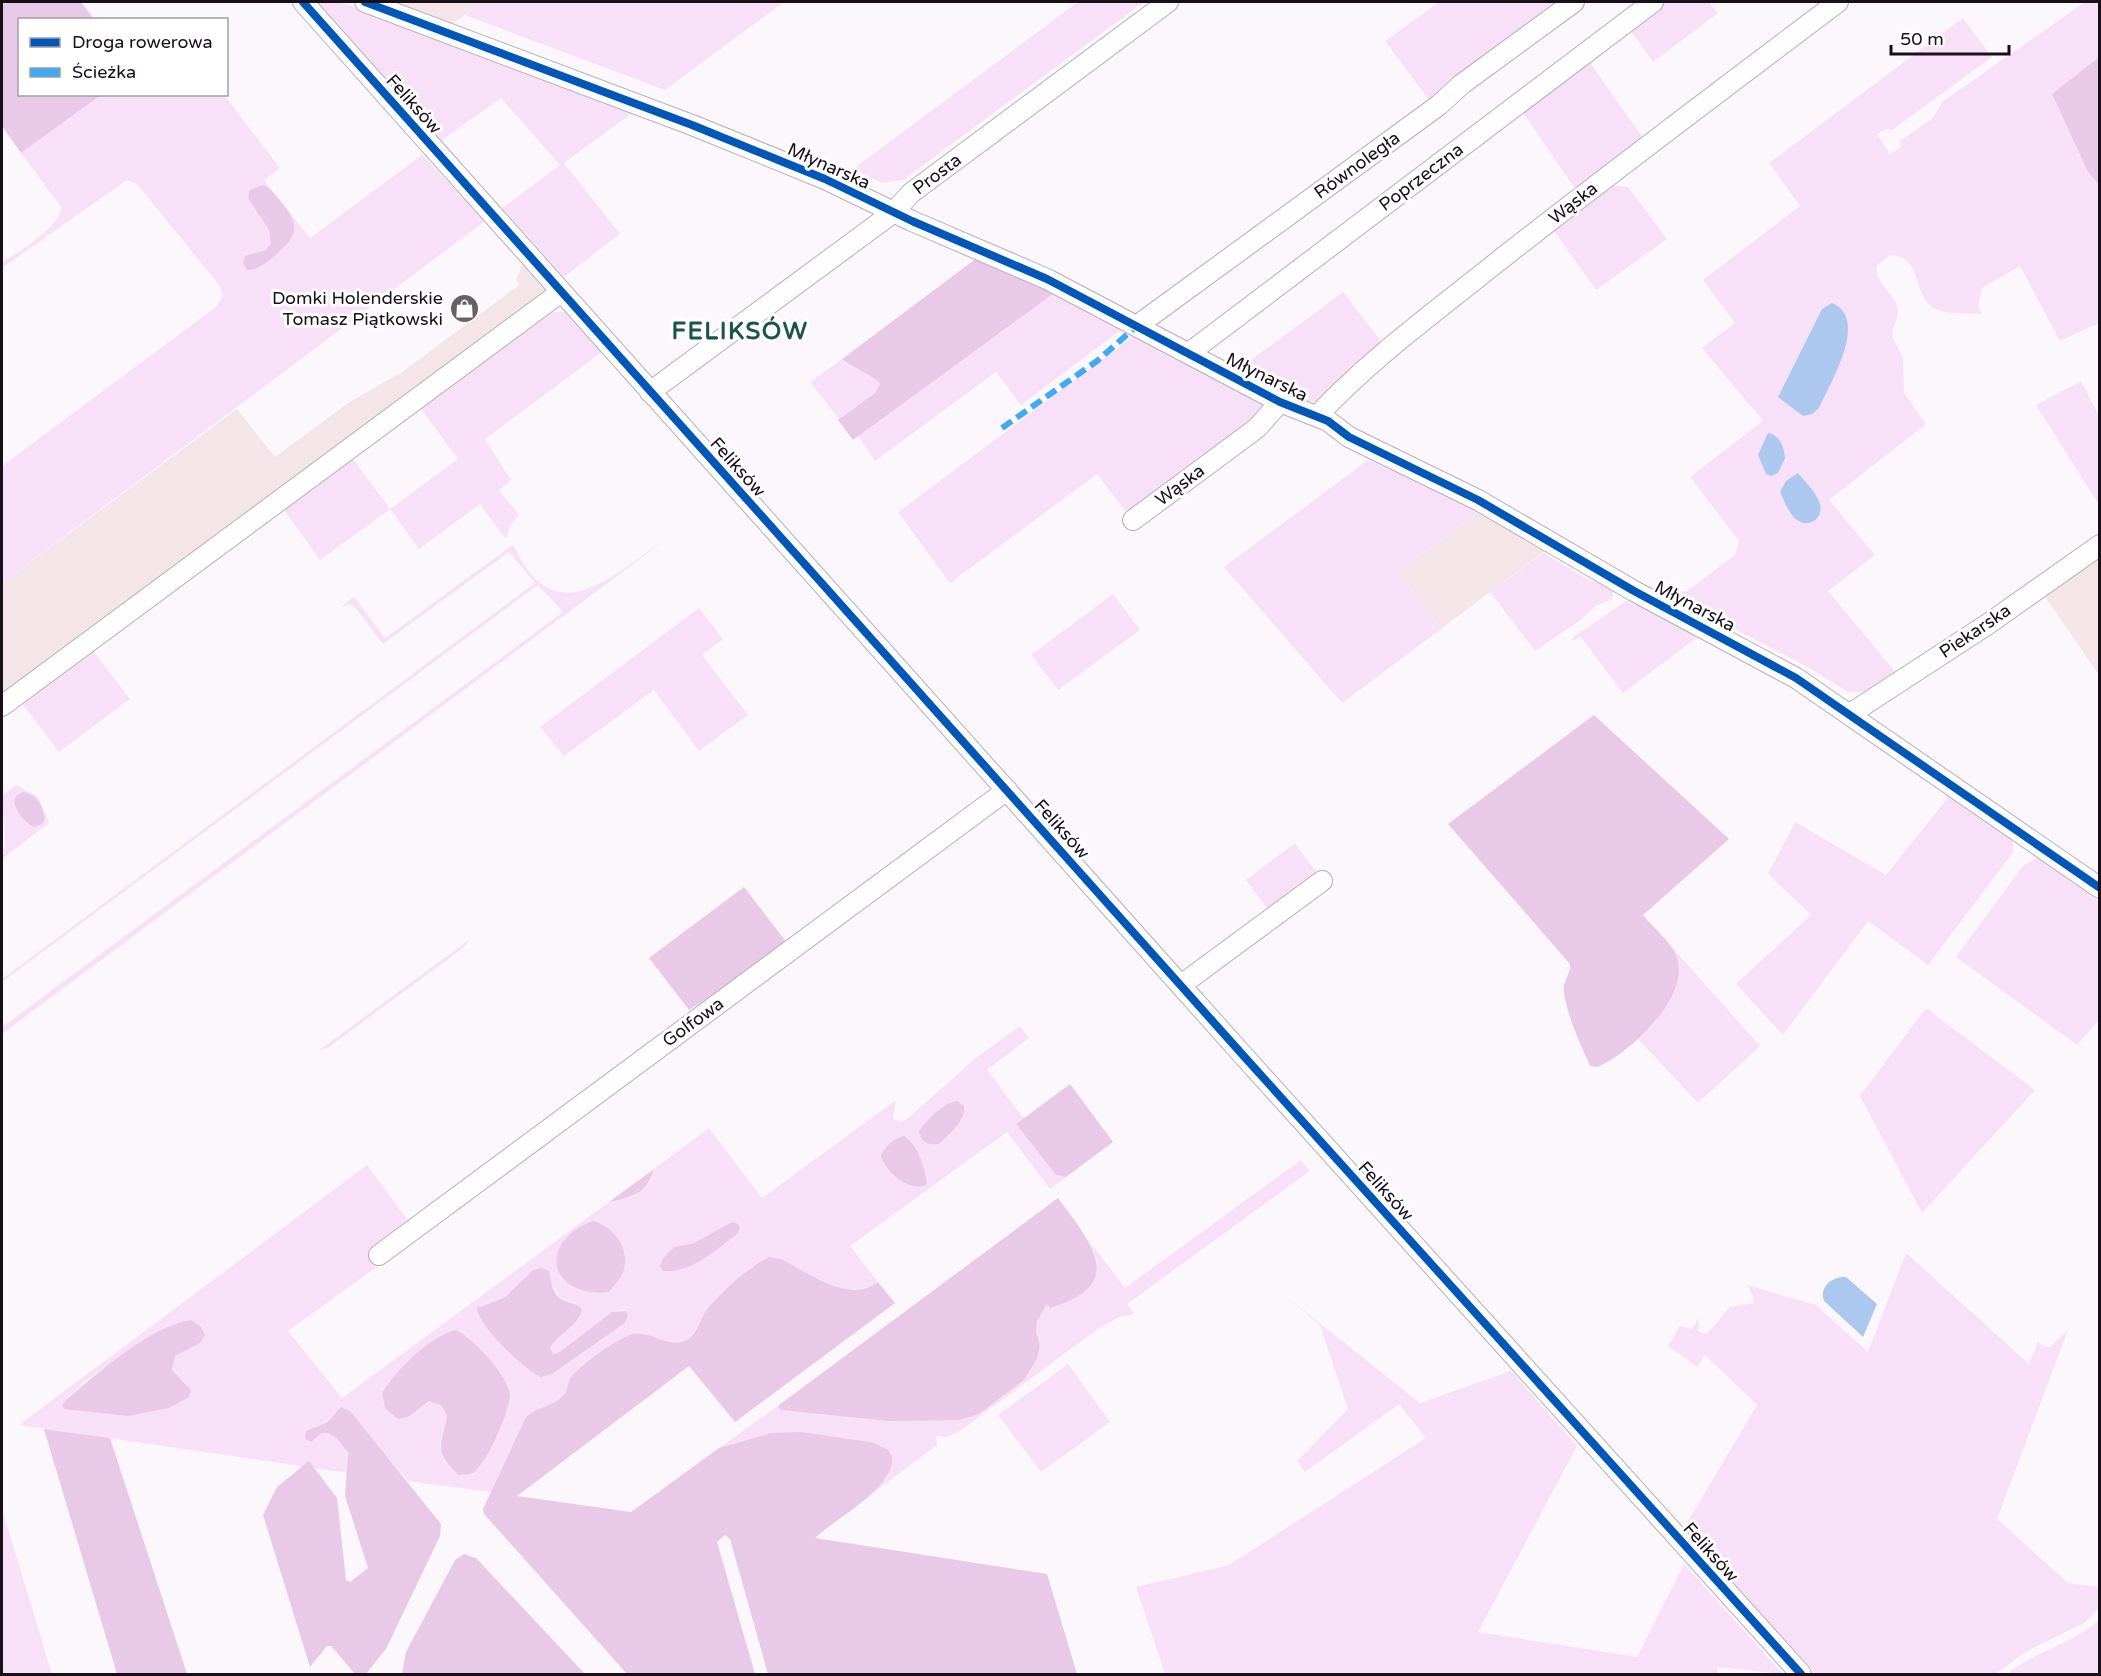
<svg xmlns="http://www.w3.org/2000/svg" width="2101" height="1676" viewBox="0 0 2101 1676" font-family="'Varela Round',sans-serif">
<rect width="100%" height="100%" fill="#fcf7fc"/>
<path fill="#f4e6e8" d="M 376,2 L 483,2 L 448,27 Z
M 523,263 L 547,290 L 2,695 L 2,583 L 237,409 L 275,457 L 348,403 L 402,372 L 519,285 L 516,280 Z
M 1485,508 L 1550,547 L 1441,629 L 1398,571 Z
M 2099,551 L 2099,675 L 2041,591 Z"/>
<path fill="#f9e0f9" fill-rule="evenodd" d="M 312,2 L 337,2 L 371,11 L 635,111 L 564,163 L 620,234 L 564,277 L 502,208 L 560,165 L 501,98 L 442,140 L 463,164 L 461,165 L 420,117 L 416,117 Z
M 483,2 L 784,2 L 665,90 L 465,15 Z
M 1078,2 L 1144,2 L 903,180 L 882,183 L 853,169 Z
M 1439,2 L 1567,2 L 1432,104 L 1385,41 Z
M 1660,2 L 1709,2 L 1718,13 L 1653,62 L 1627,26 Z
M 2085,2 L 2099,2 L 2099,57 L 2052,94 L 2088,172 L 2099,185 L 2099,323 L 2060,341 L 2020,266 L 1982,288 L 1978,306 L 1982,314 C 1968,313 1948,315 1936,309 C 1911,296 1924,258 1891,255 L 1877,265 C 1873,285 1898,293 1898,312 C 1898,320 1892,327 1892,336 L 1903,358 L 1904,393 L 1926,424 L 1829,500 L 1875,555 L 1828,591 L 1897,674 L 1864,692 L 1848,692 L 1811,669 L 1667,593 L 1687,591 L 1735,555 L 1739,541 L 1690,477 L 1763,421 L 1702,348 L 1735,323 L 1703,280 L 1800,206 L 1769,163 L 1963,18 L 1992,57 L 1892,130 L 1886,129 L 1877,134 L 1890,154 L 1900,148 L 1900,141 L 1934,117 L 1942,102 Z
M 1586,57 L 1643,138 L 1578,193 L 1519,107 Z
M 101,95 L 224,95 L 280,168 L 264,180 L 310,238 L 422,155 L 485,221 L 2,583 L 2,466 L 216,307 L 223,296 L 220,286 L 137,184 L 127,180 L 2,268 L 2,263 C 17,252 62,226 61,207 L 21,153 Z
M 1611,185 L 1628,187 L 1667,239 L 1596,290 L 1554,231 Z
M 1057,291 L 1126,326 L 1021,405 L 996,372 L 875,461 L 858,436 Z
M 1343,292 L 1380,340 L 1379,348 L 1318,402 L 1300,401 L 1235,372 Z
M 544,312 L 566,312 L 602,352 L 485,439 L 511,480 L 499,490 L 519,515 L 511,524 L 507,537 L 505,538 L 480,504 L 419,549 L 390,509 L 320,560 L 282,507 L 350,455 L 390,509 L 458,459 L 418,405 Z
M 1134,336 L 1140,336 L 1271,407 L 1130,517 L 1097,474 L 950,583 L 898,512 Z
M 842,359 C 852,367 876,376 880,384 L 875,393 L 839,419 L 810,382 Z
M 2081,381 L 2099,416 L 2099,505 L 2036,405 Z
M 1368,460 L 1482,510 L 1398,571 L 1441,629 L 1342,703 L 1224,567 Z
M 668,538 L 2,1034 L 2,1027 L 563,612 L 538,585 L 2,982 L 2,979 L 535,583 L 509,552 L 383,644 L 354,606 L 350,604 L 341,607 L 354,597 L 385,638 L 511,546 L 514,546 C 555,636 613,574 668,538 Z
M 1543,553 L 1591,581 L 1600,581 L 1614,592 L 1611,600 L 1597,605 L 1582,619 L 1535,651 L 1490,592 Z
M 1113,594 L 1140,630 L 1058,690 L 1031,655 Z
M 1626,601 L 1634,605 L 1643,605 L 1703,633 L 1623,693 L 1580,636 L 1573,641 L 1572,638 Z
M 699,608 L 723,639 L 702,655 L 748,715 L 699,751 L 654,690 L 564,756 L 540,727 Z
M 91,648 L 130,699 L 59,752 L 20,701 Z
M 16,785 L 38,797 L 49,823 L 2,859 C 9,840 2,818 2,796 Z
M 1946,788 L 2011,834 L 2014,851 L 1928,965 L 1868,921 L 1783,1035 L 1736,984 L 1811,915 L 1768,874 L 1795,822 L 1886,875 L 1946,800 Z
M 1295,843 L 1319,876 L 1270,912 L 1246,880 Z
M 2036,858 C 2063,860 2079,889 2099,902 L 2099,1020 L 2077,1045 L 1956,957 L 2022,867 Z
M 470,939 L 463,948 L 329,1047 L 318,1051 Z
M 1670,945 L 1760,1046 L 1698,1103 L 1638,1039 L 1655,1023 L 1678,961 Z
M 1926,1008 L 2035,1090 L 1922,1213 L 1860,1096 Z
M 1020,1026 L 1029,1038 L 987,1070 L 1024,1119 L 1017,1125 L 1056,1175 L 1066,1177 L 1050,1189 L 1007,1132 L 850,1246 L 878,1282 L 870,1287 L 708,1308 C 703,1317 698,1328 691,1335 C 674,1353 646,1328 625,1337 C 612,1343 583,1364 573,1375 C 568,1381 569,1390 564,1396 C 552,1408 537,1406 525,1419 L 491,1492 L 408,1481 L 345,1408 C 333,1412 327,1423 314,1427 L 307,1442 C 315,1441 317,1434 324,1433 C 345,1429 349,1459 348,1473 L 19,1425 L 367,1165 L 409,1222 L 389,1258 L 288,1331 L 342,1398 L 609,1202 L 633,1197 L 651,1181 L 654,1169 L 709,1128 L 762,1198 L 896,1100 L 893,1119 L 901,1122 L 907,1119 L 977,1057 ZM 732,1222 L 740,1228 L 663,1258 L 674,1247 L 694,1243 ZM 533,1270 C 538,1274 545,1278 550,1282 C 563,1295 552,1299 576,1303 L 580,1317 L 554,1340 L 549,1348 L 553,1354 L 560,1352 L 619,1310 L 626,1311 L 628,1315 L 625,1323 L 552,1374 L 541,1377 L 483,1304 L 505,1297 ZM 176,1322 L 200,1343 L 175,1356 L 172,1370 L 176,1377 L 187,1383 L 62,1406 C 82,1375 144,1342 176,1322 ZM 455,1330 L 508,1407 L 483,1463 L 472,1474 L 444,1462 L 440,1444 L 447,1415 L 441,1405 L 430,1401 L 410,1416 L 382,1393 C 395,1371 430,1337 455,1330 Z
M 1301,1160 L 1310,1171 L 1127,1304 L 1134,1314 L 1119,1317 L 1098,1329 L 960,1431 L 947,1437 L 936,1436 L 937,1445 L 873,1493 L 889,1475 L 872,1442 C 812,1433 778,1427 719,1448 L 779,1405 L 782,1410 L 888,1421 L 979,1414 L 1024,1380 L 1037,1359 L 1040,1346 L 1036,1331 L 1037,1321 L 1047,1304 L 1094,1280 C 1099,1265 1097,1256 1090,1242 L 1125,1288 Z
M 1906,1253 L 2029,1364 L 2038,1341 L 2043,1346 L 2050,1347 L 2068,1330 L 1997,1519 L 2068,1583 L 2099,1587 L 2099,1608 L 2084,1623 L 2027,1651 L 1995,1674 L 1816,1674 L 1769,1623 L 1767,1628 L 1681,1533 L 1757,1405 L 1705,1355 L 1697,1367 L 1668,1346 L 1680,1326 L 1692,1329 L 1699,1318 L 1698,1331 L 1707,1334 L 1730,1307 L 1753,1303 L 1754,1298 L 1747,1285 L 1816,1305 L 1868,1352 Z
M 1283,1294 L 1420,1403 L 1511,1371 L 1577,1446 L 1478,1632 L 1637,1657 L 1684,1564 L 1783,1674 L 1717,1667 L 1718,1674 L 1165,1674 L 1136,1587 L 1229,1565 L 1426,1438 L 1399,1404 L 1305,1472 L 1297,1461 L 1348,1409 L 1320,1325 Z
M 1068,1364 L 1110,1422 L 1041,1472 L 998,1415 Z
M 2,1509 L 52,1674 L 2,1674 Z
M 2099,1620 L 2099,1674 L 2007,1674 C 2035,1651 2073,1644 2099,1620 Z"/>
<path fill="#e8c9e8" d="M 2,2 L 81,2 L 94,19 L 20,20 L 20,94 L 101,95 L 21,153 L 2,126 Z
M 2099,57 L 2099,185 L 2088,172 L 2052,94 Z
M 263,185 C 272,189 276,196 283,204 C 303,230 294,239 272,258 C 265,264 257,270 247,270 L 243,263 L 245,256 L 266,250 L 271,243 L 269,230 L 248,198 L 250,190 Z
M 977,258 L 1057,291 L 853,440 L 838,420 L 875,393 L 880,384 C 876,377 852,367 842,359 Z
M 1594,715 L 1729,839 L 1643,915 C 1654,929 1671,941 1677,958 C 1690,998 1629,1054 1597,1067 L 1590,1066 C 1580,1043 1567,1016 1564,992 C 1562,982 1571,974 1570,964 L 1448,824 Z
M 23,792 C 37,794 42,805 45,818 L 42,824 L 34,827 C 24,822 17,813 14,801 L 17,795 Z
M 744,887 L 787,943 L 704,1005 L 700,1003 L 689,1010 L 649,958 Z
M 1070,1084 L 1113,1142 L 1066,1177 L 1056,1175 L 1016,1124 Z
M 957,1101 L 964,1106 C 966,1121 949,1134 939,1144 C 927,1145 922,1143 919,1131 C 928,1119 943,1103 957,1101 Z
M 904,1136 C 918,1145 925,1168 927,1184 C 911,1195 883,1170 881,1155 C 887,1145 893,1139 904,1136 Z
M 654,1169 C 647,1194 632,1197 609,1202 Z
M 1058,1198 C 1091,1243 1129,1284 1050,1308 L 1047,1304 L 1037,1321 L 1036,1331 L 1040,1346 L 1037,1359 L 1024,1380 L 979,1414 L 959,1420 L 888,1421 L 781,1410 L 779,1408 L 779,1405 Z
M 593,1221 C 614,1227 631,1249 623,1272 C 621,1279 613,1286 609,1292 C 549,1298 536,1242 593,1221 Z
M 732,1222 L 738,1224 L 740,1228 L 736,1235 C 714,1251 692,1273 663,1271 L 660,1266 L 663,1258 L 674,1247 L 694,1243 Z
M 769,1257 L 781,1259 C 809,1273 848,1304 878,1282 L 895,1303 L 735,1422 L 689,1366 L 517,1496 L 631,1512 L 719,1448 L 771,1433 L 801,1432 L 872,1442 L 888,1450 L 892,1456 C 896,1488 836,1518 815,1538 L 1047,1574 L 1077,1674 L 768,1674 L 730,1539 L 725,1535 L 717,1542 L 755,1674 L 627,1674 L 484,1514 L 483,1509 L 525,1419 C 536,1406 551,1408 563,1396 C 569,1390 567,1381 572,1376 C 582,1364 618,1338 632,1334 C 650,1330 669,1349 686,1340 C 698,1334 701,1316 709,1307 C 725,1288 748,1268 769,1257 Z
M 542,1268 L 549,1271 C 551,1282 553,1297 565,1301 C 573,1304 576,1303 582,1309 C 579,1326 558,1333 550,1348 L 553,1354 L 560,1352 L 612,1312 L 626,1311 L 628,1315 L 625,1323 L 552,1374 L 541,1377 C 524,1369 479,1327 477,1308 L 505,1297 L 533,1270 Z
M 191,1320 L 201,1327 L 205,1335 L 200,1343 L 175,1356 L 172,1370 L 191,1390 L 189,1397 L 169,1408 L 128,1416 L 64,1409 L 62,1405 L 66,1400 C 96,1374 152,1325 191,1320 Z
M 455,1330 C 471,1335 509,1377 510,1395 C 510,1410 486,1466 473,1473 C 469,1475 463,1474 459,1475 C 432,1451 442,1446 447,1415 L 441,1405 L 429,1401 L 410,1416 L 398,1419 L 385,1408 L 382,1393 C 395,1371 430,1336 455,1330 Z
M 341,1407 L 350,1411 L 441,1524 L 440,1536 L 386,1649 L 366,1674 L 355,1674 L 331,1646 L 327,1646 L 310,1667 L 263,1515 L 277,1487 L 309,1461 L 337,1498 L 346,1580 L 350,1582 L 368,1568 L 345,1496 L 348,1453 L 338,1439 L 328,1433 L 322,1433 L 311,1442 L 305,1439 L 306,1431 L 327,1422 Z
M 44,1429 L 110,1438 L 187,1674 L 117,1674 Z
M 464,1554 L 476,1558 L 585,1674 L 402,1674 L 406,1652 L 455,1560 Z"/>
<path fill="#acc8ef" d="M 1832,303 C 1870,319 1830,383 1819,408 L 1812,414 L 1803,416 L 1778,397 L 1822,309 Z
M 1768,433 C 1780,435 1784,447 1785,458 L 1778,473 L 1771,476 L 1766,474 L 1758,455 Z
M 1798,473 C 1805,482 1817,493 1820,504 C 1823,515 1814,527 1801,522 C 1790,518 1785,502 1780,492 L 1786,481 Z
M 1846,1277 L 1877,1304 L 1863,1337 L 1824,1301 C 1819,1287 1832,1276 1846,1277 Z"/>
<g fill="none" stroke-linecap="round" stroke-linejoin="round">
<defs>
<path id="minor" d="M 303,2 L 1241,1053 L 1801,1674
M 365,2 L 692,125 L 825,179 L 912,221 L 1047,279 L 1280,402 L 1328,421 L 1349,437 L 1478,500 L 1634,591 L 1796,678 L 2100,888
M 1138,325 L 1439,105 L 1462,84 L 1574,2
M 1189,353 L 1653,2
M 650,392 L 894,212 L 911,193 L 1168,2
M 1317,416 C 1370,359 1435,312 1496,263 C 1609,174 1724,88 1838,2
M 1133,520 L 1257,428 L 1280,402
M 2,706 L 561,292
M 1850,714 L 1988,624 L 2100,545
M 1181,985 L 1322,881
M 379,1255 L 1007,790"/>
</defs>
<use href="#minor" stroke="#b6b0b6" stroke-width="22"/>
<use href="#minor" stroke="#fffeff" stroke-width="20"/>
<path stroke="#3fa9f5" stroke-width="6" stroke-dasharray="12 6" stroke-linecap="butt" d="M 1002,428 L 1097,361 L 1138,325"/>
<defs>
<path id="cycleway" d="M 303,2 L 1241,1053 L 1801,1674
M 365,2 L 692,125 L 825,179 L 912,221 L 1047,279 L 1280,402 L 1328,421 L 1349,437 L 1478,500 L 1634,591 L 1796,678 L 2100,888"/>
</defs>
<use href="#cycleway" stroke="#fff" stroke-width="11"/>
<use href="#cycleway" stroke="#0057b8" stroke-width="8"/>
</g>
<defs>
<symbol id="shop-disc" viewBox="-11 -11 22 22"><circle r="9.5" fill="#686068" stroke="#fff"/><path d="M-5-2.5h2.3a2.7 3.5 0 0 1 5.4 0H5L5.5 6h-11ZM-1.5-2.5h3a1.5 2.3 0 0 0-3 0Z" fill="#fff"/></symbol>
</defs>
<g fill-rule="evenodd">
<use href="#shop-disc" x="448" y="292" width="33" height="33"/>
</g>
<g text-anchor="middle" stroke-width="6" stroke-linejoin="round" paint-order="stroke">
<g font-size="18" fill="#190f19" stroke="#fff">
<text transform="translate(414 104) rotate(48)" y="6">Feliksów</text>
<text transform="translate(1357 165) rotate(-36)" y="6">Równoległa</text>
<text transform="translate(829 166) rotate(24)" y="6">Młynarska</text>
<text transform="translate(937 174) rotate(-37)" y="6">Prosta</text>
<text transform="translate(1421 177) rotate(-37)" y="6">Poprzeczna</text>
<text transform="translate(1573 203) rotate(-38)" y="6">Wąska</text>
<text transform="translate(1267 377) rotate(26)" y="6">Młynarska</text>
<text transform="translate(738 467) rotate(48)" y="6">Feliksów</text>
<text transform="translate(1180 485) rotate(-37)" y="6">Wąska</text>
<text transform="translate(1695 606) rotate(28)" y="6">Młynarska</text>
<text transform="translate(1975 631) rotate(-34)" y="6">Piekarska</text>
<text transform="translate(1062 829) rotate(48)" y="6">Feliksów</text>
<text transform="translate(693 1022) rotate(-36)" y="6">Golfowa</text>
<text transform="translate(1386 1191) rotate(48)" y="6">Feliksów</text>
<text transform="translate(1711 1552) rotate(48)" y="6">Feliksów</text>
</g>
<g font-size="18" fill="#190f19" stroke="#fff" text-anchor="end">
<text x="443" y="304">Domki Holenderskie<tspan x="443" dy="21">Tomasz Piątkowski</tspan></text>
</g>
<g font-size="24" font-weight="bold" letter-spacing="1.5" fill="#1c534a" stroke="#fff">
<text x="740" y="339">FELIKSÓW</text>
</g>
</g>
<rect width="2101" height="1676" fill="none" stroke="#190f19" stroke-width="6"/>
<rect x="18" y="18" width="210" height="78" fill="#ffffff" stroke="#a39fa3" stroke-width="1.5"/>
<rect x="30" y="38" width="30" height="9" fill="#0057b8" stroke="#a39fa3" stroke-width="1.5"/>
<text x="72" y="48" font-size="18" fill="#190f19">Droga rowerowa</text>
<rect x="30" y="68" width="30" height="9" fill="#3fa9f5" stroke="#a39fa3" stroke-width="1.5"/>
<text x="72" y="78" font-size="18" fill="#190f19">Ścieżka</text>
<path d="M1891 45v9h118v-9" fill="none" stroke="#190f19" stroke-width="3"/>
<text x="1900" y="45" font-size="18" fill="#190f19" stroke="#ffffff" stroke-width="4.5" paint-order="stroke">50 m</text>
</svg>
